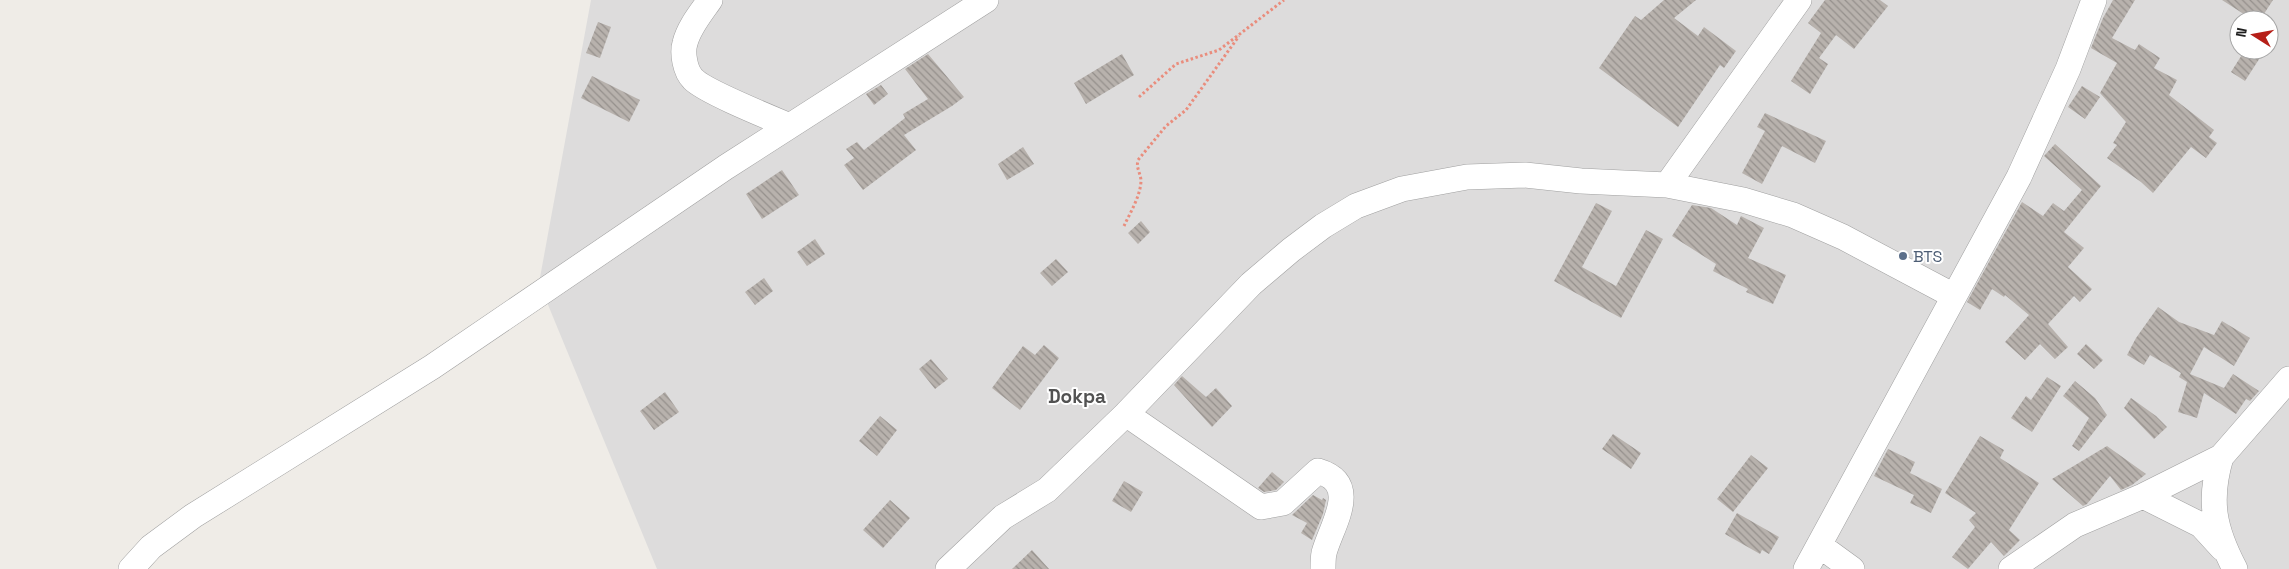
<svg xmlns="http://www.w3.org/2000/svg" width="2289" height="569" viewBox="0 0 2289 569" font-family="'Space Grotesk',sans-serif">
<defs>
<pattern id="building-back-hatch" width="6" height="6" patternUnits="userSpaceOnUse" patternTransform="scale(1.25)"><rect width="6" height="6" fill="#b8b2ad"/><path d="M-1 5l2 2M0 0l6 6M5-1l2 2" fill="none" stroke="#95908c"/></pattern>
</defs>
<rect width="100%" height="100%" fill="#efece7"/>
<path fill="#dddcdc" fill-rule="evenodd" d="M 591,0 L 2289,0 L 2289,569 L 657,569 L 539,283 ZM 2239,20 L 2269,20 L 2269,50 L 2239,50 Z"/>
<path fill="url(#building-back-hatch)" d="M 1664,0 L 1696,0 L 1674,18 L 1698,36 L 1704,27 L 1736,51 L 1724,68 L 1720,65 L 1678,127 L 1599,68 L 1635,16 L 1641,20 Z
M 1825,0 L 1880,0 L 1888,6 L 1854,49 L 1836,35 L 1819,58 L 1828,64 L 1810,94 L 1791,81 L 1821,33 L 1808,23 Z
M 2113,0 L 2135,0 L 2112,38 L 2135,50 L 2139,44 L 2160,58 L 2154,68 L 2177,80 L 2169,95 L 2214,130 L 2209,137 L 2217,143 L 2206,158 L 2191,147 L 2153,193 L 2141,182 L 2107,158 L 2117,145 L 2113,143 L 2126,122 L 2100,93 L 2117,63 L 2091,48 L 2103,18 Z
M 2222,0 L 2273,0 L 2260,20 L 2253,20 Z
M 598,22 L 611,27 L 600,58 L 586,53 Z
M 2245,50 L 2265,50 L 2245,81 L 2231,72 Z
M 928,54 L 964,97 L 952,106 L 904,135 L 916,150 L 863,190 L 844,165 L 854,158 L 846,149 L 857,142 L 864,150 L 905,118 L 903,114 L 928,99 L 905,69 Z
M 1122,54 L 1134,75 L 1086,104 L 1074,83 Z
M 592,76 L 640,100 L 629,122 L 581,98 Z
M 881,85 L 888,94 L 874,105 L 866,94 Z
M 2082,86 L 2100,97 L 2085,119 L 2068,107 Z
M 1765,113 L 1826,141 L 1815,163 L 1782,146 L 1762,184 L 1742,173 L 1765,131 L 1757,127 Z
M 2055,144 L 2101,186 L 2064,232 L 2084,248 L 2068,267 L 2092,289 L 2080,302 L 2074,296 L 2048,324 L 2068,347 L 2055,359 L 2040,344 L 2025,360 L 2005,342 L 2029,315 L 2005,295 L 2004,297 L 1992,289 L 1980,310 L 1967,302 L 2022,202 L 2043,216 L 2053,203 L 2064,211 L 2082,190 L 2044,156 Z
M 1023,147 L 1034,164 L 1007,180 L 998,164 Z
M 782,170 L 799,195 L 762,219 L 746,194 Z
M 1596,203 L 1612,211 L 1582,267 L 1616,286 L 1646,230 L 1663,239 L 1621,318 L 1554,281 Z
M 1692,205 L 1711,208 L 1737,225 L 1741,216 L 1764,228 L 1748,258 L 1786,275 L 1773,304 L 1746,292 L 1748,289 L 1713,271 L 1716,264 L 1672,236 Z
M 1141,221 L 1150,232 L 1138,244 L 1128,233 Z
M 815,239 L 825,254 L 807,266 L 797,252 Z
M 1056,259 L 1068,272 L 1052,286 L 1040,273 Z
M 764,278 L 773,291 L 755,305 L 745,292 Z
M 2158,307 L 2179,322 L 2214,335 L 2222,321 L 2250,338 L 2234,366 L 2204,347 L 2190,374 L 2224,388 L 2233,374 L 2259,391 L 2250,401 L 2246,399 L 2236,414 L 2204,393 L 2197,418 L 2178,412 L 2187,382 L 2179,377 L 2181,373 L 2150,355 L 2144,365 L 2127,355 L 2136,338 Z
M 2086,344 L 2103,360 L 2094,369 L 2077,354 Z
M 1044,345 L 1059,358 L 1020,410 L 992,388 L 1023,346 L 1035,355 Z
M 931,359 L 948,379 L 935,389 L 919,369 Z
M 1182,376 L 1206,397 L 1216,388 L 1232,406 L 1212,427 L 1174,385 Z
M 2047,377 L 2061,386 L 2032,432 L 2011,418 L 2026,396 L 2031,400 Z
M 2075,381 L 2095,398 L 2107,415 L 2079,451 L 2072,446 L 2089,418 L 2063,396 Z
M 665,392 L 679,412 L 654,430 L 640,411 Z
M 2131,398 L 2156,416 L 2167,427 L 2154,439 L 2124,408 Z
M 880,416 L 897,430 L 877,456 L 859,441 Z
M 1613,434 L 1641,453 L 1631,469 L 1602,449 Z
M 1980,436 L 2004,450 L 2000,458 L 2039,483 L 2009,530 L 2020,540 L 2004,556 L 1991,542 L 1968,569 L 1952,557 L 1975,527 L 1969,520 L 1976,513 L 1945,493 Z
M 2107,446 L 2146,474 L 2132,485 L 2121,490 L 2110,476 L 2087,504 L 2083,506 L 2052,479 Z
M 1888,449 L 1915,462 L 1910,473 L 1942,489 L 1931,513 L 1910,503 L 1914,495 L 1874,476 Z
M 1751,455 L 1768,468 L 1733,512 L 1717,499 Z
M 1272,472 L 1284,482 L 1276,490 L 1264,492 L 1258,488 Z
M 1124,481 L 1143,492 L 1131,512 L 1112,501 Z
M 1313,495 L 1322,500 L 1323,498 L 1326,500 L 1323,514 L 1312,540 L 1301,533 L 1307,523 L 1292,515 Z
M 890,500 L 910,518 L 883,548 L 863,530 Z
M 1737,513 L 1779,537 L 1769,554 L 1762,550 L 1760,554 L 1725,534 Z
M 1032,550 L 1049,569 L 1012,569 Z"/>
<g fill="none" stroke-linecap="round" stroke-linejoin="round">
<defs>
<path id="minor" d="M 710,0 C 701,13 689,27 685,43 C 682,53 685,71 693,79 C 704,91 771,118 790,126
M 1667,185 L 1799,0
M 1126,414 L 1261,507 L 1283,503 L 1318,471 C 1362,484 1331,526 1324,553 C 1323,558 1323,564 1323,569
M 2221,457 C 2208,501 2214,529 2235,569
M 2143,496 L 2201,525 L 2222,548
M 1819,545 L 1852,569
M 131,569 L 151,547 L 193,516 L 432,367 L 726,167 L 986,0
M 948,569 L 1003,517 L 1047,490 L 1126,414 L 1251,284 L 1291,250 L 1323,226 L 1356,206 L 1402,189 L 1467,177 L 1525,175 L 1581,181 L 1667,185 L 1743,200 L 1793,215 L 1843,237 L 1954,296
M 1806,569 L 2019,177 L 2068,69 L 2094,0
M 2011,569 L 2075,525 L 2143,496 L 2221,457 L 2289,379"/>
</defs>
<use href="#minor" stroke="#a0a0a0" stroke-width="26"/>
<path stroke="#e98d7d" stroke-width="3" stroke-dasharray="2.5 2.5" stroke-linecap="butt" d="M 1139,97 L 1176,64 L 1219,50 L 1284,0
M 1124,226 C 1130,213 1141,195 1141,180 C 1140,172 1136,168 1138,160 L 1166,126 L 1186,110 L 1239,36"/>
<use href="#minor" stroke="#fff" stroke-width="25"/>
</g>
<circle fill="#5c6f8a" stroke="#fff" stroke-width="2" cx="1903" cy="256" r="5"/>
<g text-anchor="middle" stroke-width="4" stroke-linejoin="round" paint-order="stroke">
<g font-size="16" fill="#4e5e75" stroke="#fff" text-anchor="start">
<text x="1913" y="262">BTS</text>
</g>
<g font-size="19" font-weight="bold" fill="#525252" stroke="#fff">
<text x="1077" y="403">Dokpa</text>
</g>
</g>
<g transform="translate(2254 35) rotate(281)"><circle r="24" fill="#ffffff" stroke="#a5a5a5"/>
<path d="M0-4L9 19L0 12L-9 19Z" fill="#b61f18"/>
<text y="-8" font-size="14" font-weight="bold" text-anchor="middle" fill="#1f1f1f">N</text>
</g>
</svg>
